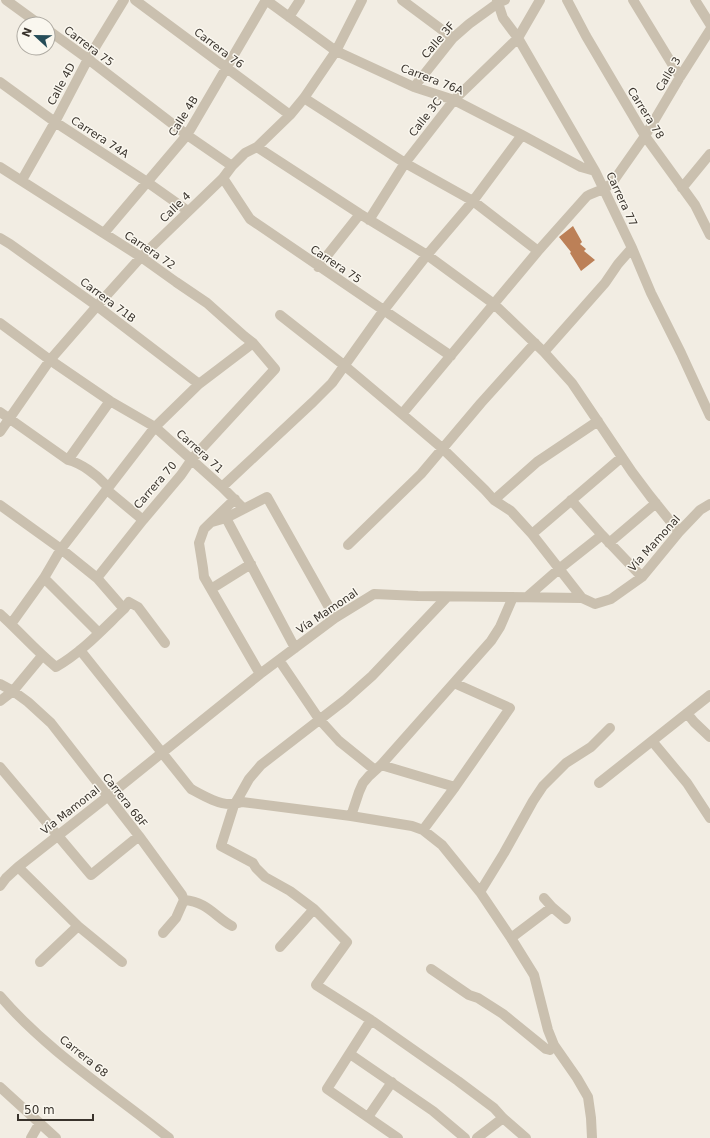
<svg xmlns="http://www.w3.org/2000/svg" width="710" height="1138" viewBox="0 0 710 1138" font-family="'DejaVu Sans',sans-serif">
<rect width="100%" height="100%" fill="#f2ede3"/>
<path fill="#bc8057" d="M 573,226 L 582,242 L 580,244 L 586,249 L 584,251 L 595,260 L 581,271 L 570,253 L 571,252 L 559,237 Z"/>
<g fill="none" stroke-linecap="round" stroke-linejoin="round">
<path stroke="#cac0af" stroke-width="10" d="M 6,0 L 39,24
M 135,0 L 290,115
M 266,0 L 336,51 L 414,87 L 454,100 L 522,135 L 581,167 L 595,171
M 402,0 L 453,38
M 497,0 L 503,18 L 518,38 L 595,171 L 632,248 L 651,293 L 681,353 L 710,416
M 567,0 L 586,36 L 645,136 L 695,205 L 710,235
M 633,0 L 680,77
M 695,0 L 710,24
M 289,17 L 300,0
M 48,30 L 88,59 L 187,135 L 232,166
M 0,82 L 55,122 L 147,182 L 188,211
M 414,87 L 453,38 L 469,24 L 498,3 L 505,0
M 304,98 L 405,163 L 473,201 L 538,251
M 257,147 L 360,214 L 427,255 L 494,304 L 544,352 L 572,383 L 632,472 L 650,496 L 679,532
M 0,167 L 141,257 L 176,282 L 207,303 L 244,336 L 253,343 L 275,369 L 192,459 L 181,475 L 143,520 L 97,578
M 223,178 L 250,219 L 451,356
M 22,180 L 55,122 L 88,59 L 124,0
M 682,188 L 710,154
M 369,220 L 405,163 L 454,100 L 518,38 L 540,0
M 104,233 L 187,135 L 266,0
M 0,238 L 10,244 L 97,306 L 199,384
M 318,267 L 360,214
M 280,315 L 345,366 L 402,414 L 442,448 L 485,490 L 494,500 L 511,511 L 532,534 L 582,598
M 0,323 L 50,360 L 110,401 L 155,427 L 222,487 L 244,509
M 544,352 L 605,283 L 618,264 L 632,248
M 0,412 L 68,460 C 81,463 97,475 106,485 L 107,490 L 143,520
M 402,414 L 538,251 L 587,196 C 596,191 605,190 612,183 L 645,136 L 680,77 L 710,30
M 0,432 L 50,360 L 97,306 L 141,257 L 223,178 L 232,166 L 245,153 L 257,147 L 290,115 L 304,98 L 336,51 L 362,0
M 68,460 L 110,401
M 222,487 L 313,402 L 332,383 L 384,310 L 427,255 L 473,201 L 522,135
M 235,499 L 204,529 L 199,543 L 203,568 L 204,577 L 260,674
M 494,500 L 537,462 L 598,421
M 571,500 L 602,535 L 642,577
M 0,505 L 61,549 L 97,578 L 124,609
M 226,518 L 295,648
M 212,522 L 226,518 L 267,497 L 335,618
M 532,534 L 622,457
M 609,543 L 656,503
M 348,545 L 421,474 L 481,403 L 535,343
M 44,578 L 99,633
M 211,589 L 251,564
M 447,597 L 372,676 L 345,700 L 261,765 L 249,779 L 240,795 L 234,805 L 221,846 L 253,863 L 256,868 L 265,877 L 290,891 L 314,909 L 347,942 L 316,985 L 371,1020 L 458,1081 L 494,1108 L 503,1118 L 526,1138
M 527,597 L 559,569 L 602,535
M 0,614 C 19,631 36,651 56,667 C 82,652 102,630 124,609 L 129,602 L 138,607 L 165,643
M 11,624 L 44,578 L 61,549 L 155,427 L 199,384 L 253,343
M 80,650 L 191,789 C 202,795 219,805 232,804 C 235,804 238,803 242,802 L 351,816 L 412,826 L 423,830 L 442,845 L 480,892 L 511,938 L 534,975 L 548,1030 L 554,1045 L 577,1078 L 588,1097 L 591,1118 L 592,1138
M 279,660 L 319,719 L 339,741 L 375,770
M 0,684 L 13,691 L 28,702 L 51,723 L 139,836 L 182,895 L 184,900 C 208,902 214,916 232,926
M 0,701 L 13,691 L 42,656
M 687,713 L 694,722 L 710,737
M 652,741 L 687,783 L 710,818
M 381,765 L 455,787
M 0,767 L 91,875 L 139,836
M 599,783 L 710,695
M 351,816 L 359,792 L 363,783 L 369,776 L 381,765 L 491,641 L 500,627 L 513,597
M 423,830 L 455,787 L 510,708 L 454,683
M 18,867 L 78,926 L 122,962
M 0,886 L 6,878 L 18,867 L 107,797 L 260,674 L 335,618 L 374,594 L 418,596 L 582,598 L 595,604 L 611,599 L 642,577 L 679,532 L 700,510 L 710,504
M 480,892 L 504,853 L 533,801 L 543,786 L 566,763 L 591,747 L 610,728
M 544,898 L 552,907 L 566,919
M 163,933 L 176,918 L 184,900
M 511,938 L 552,907
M 280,947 L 314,909
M 40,962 L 78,926
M 431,969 L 469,995 L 478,998 L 503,1014 L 546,1049 L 550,1050 L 554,1045
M 0,996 C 48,1052 112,1092 169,1138
M 371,1020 L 327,1089 L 398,1138
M 350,1054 L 433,1111 L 465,1138
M 0,1087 L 56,1138
M 368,1117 L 392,1082
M 31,1138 L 39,1124
M 477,1138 L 503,1118"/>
</g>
<g text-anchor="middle" stroke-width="3" stroke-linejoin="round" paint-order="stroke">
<g font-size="11" fill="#39332c" stroke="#faf7ef">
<text transform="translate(438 40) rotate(-49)" y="4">Calle 3F</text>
<text transform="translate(89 46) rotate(37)" y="4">Carrera 75</text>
<text transform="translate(219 48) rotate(37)" y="4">Carrera 76</text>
<text transform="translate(668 74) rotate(-59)" y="4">Calle 3</text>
<text transform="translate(432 79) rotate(21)" y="4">Carrera 76A</text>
<text transform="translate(61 84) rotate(-62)" y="4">Calle 4D</text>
<text transform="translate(646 113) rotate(58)" y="4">Carrera 78</text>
<text transform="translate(183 116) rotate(-58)" y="4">Calle 4B</text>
<text transform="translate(425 117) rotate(-52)" y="4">Calle 3C</text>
<text transform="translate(100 137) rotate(33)" y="4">Carrera 74A</text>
<text transform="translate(622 199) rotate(65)" y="4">Carrera 77</text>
<text transform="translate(175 207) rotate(-44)" y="4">Calle 4</text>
<text transform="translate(150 250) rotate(34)" y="4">Carrera 72</text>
<text transform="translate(336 264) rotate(34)" y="4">Carrera 75</text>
<text transform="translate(108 300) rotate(37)" y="4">Carrera 71B</text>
<text transform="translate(200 451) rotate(42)" y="4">Carrera 71</text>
<text transform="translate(155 485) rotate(-49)" y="4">Carrera 70</text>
<text transform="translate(654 543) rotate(-48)" y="4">Vía Mamonal</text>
<text transform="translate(327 611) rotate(-34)" y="4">Vía Mamonal</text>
<text transform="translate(125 800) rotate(52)" y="4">Carrera 68F</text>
<text transform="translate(70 810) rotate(-38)" y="4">Vía Mamonal</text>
<text transform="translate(84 1056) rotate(39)" y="4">Carrera 68</text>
</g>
</g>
<g transform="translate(36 36) rotate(292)"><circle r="19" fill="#faf7ef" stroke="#ada9a1"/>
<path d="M0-3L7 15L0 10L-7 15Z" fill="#254c58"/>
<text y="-6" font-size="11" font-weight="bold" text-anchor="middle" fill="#39332c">N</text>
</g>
<path d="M18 1114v6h75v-6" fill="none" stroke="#39332c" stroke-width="2"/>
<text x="24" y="1114" font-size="12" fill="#39332c" stroke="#faf7ef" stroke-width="3" paint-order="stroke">50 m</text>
</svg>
